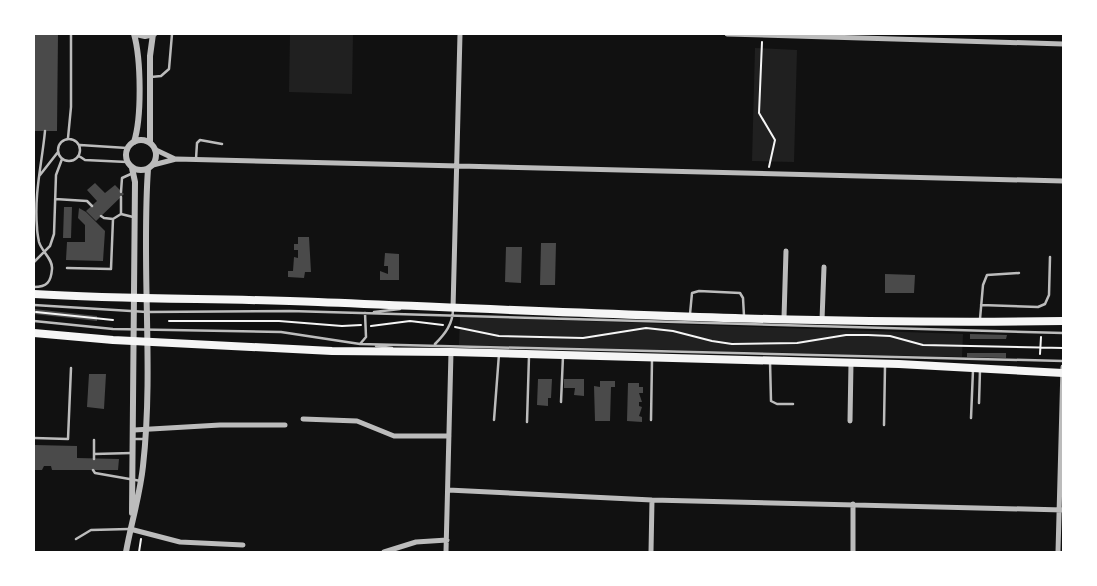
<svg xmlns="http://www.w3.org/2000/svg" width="1097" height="586" viewBox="0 0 1097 586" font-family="Quicksand,sans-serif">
<rect width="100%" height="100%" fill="#111"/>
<path fill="#202020" d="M 290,34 L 353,34 L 352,94 L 289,92 Z
M 755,48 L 797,50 L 794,162 L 752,161 Z
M 460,317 L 963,334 L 962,357 L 459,345 Z"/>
<path fill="#4a4a4a" d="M 34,34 L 58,34 L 57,131 L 34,131 Z
M 95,183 L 105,193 L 115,185 L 124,194 L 96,221 L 86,211 L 97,201 L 87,190 Z
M 64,207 L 72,207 L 71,238 L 63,238 Z
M 79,208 L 86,212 L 105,231 L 103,261 L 66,260 L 67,242 L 85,242 L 85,225 L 78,218 Z
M 298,237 L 309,237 L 311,272 L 305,272 L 304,278 L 288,277 L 288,271 L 293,271 L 294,257 L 298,258 L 298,250 L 294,250 L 294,244 L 298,244 Z
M 541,243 L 556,243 L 555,285 L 540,285 Z
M 506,247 L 522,247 L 521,283 L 505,282 Z
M 385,253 L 399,254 L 399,280 L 380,280 L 380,271 L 388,274 L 388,266 L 384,266 Z
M 885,274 L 915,275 L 914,293 L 885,293 Z
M 34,309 L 97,316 L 97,321 L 34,314 Z
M 970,334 L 1007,335 L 1006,339 L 970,339 Z
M 967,353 L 1006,353 L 1006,358 L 967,357 Z
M 89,374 L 106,374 L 104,409 L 87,407 Z
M 538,379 L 552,379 L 551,398 L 548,398 L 548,406 L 537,405 Z
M 564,379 L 584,379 L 584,396 L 574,395 L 575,388 L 564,388 Z
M 600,381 L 615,381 L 615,387 L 611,387 L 610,421 L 595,421 L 594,386 L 600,387 Z
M 628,383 L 639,383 L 639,387 L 643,387 L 643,393 L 639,393 L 642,402 L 639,402 L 639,406 L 642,407 L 639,416 L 642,417 L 642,422 L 627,421 Z
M 34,445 L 77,446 L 77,458 L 119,459 L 118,470 L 52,470 L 51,466 L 44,466 L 42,470 L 34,470 Z"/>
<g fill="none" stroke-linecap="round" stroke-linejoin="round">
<path stroke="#f5f5f5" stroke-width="2" d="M 762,42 L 759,113 L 775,140 L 769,167
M 36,312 L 113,320
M 169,321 L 279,321 L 342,326 L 361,325
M 371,326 L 410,321 L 443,325
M 455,327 L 499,336 L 583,338 L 646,328 L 673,331 L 712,341 L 732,344 L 797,343 L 846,335 L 868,335 L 890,336 L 923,345 L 1063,348
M 1040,354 L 1041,337
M 139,552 L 141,539"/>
<path stroke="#bcbcbc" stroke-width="2.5" d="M 151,77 L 161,76 L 169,69 L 172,34
M 68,138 L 71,107 L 71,34
M58 150a11 11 0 1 1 22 0a11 11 0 1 1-22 0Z
M 80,145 L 127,148
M 79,156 L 85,160 L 127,162
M 196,159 L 197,143 L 200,140 L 222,144
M 40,175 L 58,152
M 121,192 L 122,178 L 133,173
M 55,199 L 87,201 L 92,206
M 121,214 L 121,197
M 101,216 L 104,218 L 113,219
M 34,262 L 50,246 L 54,234 L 56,175 L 62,159
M 67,268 L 111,269 L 113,219 L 121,214 L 133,217
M 34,287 C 47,287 51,282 52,269 C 53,259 42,252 39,242 C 38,237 37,232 37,227 C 34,194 42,163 45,131
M 34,305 L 147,312 L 290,311 L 1063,333
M 981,305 L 1038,307 L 1045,304 L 1049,295 L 1050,257
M 374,312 L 400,309
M 690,314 L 692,293 L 699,291 L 740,293 L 743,298 L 744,316
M 980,319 L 983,285 L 987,275 L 1019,273
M 34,321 L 113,329 L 281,332 L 360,344
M 360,344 L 1063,361
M 360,344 L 366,337 L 365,313
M 435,344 C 445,334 453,324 453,309
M 376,346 L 392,348
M 770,361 L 771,401 L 777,404 L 793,404
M 561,402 L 563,356
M 979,403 L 980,370
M 971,418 L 973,370
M 494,420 L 499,354
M 651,420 L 652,360
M 527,422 L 529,356
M 884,425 L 885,366
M 34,438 L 68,439 L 71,368
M 134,439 L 145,439
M 94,454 L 132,453
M 94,459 L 94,440
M 93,470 L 95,473 L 141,481
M 76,539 L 91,530 L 129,529"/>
<path stroke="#bcbcbc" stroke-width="5" d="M 727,34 L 1063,44
M 156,150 L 175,159
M 153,165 L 176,159 L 1063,181
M 453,309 L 460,34
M 784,318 L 786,251
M 822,320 L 824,267
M 303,419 L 357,421 L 394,436 L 449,436
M 850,421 L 851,363
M 134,430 L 220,425 L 285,425
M 448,490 L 652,500 L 1063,510
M 130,529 L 180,542 L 243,545
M 384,552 L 416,542 L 447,540
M 446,552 L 451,352
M 651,552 L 652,500
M 853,552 L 853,504
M 1058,552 L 1063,367"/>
<path stroke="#bcbcbc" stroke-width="6" d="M 136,34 L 145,36 L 154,34
M126 155a15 15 0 1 1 30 0a15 15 0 1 1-30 0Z
M 134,142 C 142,117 141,59 134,34
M 150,142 L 150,56 L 153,34
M 132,513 L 135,182 L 132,168
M 126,552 C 131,524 140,495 143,466 C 154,368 141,268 148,169"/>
<path stroke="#f5f5f5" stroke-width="8" d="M 34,294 C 129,300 223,298 318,302 C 566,312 815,325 1063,321
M 34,333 L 113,340 L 332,351 L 451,352 L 899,364 L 1063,373"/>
</g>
<rect width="1097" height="586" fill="none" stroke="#ffffff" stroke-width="70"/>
</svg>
